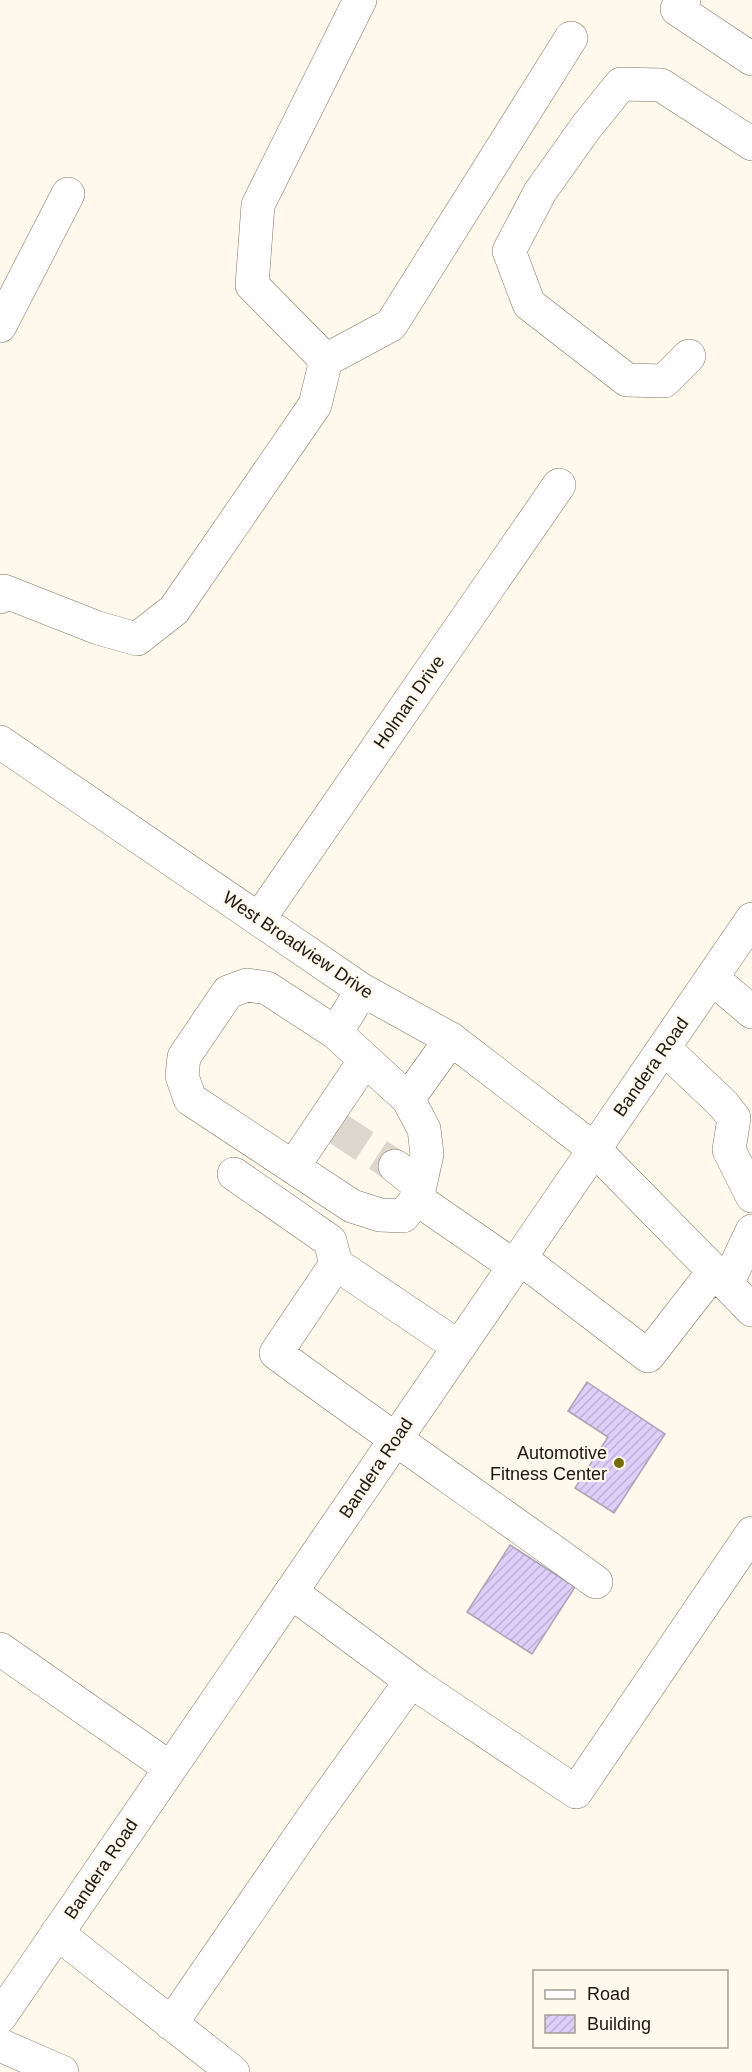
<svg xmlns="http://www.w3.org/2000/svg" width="752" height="2072" viewBox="0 0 752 2072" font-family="Arial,sans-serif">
<defs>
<pattern id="building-hatch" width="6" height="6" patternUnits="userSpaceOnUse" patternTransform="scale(1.5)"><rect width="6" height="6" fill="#decefa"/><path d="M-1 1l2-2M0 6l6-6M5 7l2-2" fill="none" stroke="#beb0d5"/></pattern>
</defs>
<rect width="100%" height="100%" fill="#fef8ed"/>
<path fill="url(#building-hatch)" stroke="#aaa4b5" stroke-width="1.5" d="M 587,1382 L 665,1434 L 614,1513 L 575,1488 L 608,1437 L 568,1411 Z
M 510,1545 L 575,1587 L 532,1654 L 467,1612 Z"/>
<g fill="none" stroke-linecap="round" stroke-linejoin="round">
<path stroke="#dcd6cc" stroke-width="33" stroke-dasharray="33 16" stroke-linecap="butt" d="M 337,1128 L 395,1166"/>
<defs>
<path id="minor" d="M 684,0 L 677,9 L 752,59
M 0,326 L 68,194
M 689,356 L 664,381 L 627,380 L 529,304 L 509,251 L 540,192 L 587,126 L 621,84 L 661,85 L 752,144
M 326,360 L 391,325 L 571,38
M 0,597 L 4,591 L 98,628 L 137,639 L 174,610 L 315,405 L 326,360 L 252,285 L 258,205 L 360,0
M 0,742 L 362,990 L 451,1039 L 594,1149 L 752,1310
M 259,919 L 559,485
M 712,978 L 752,1012
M 362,990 L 336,1033 L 408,1099 L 451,1039
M 336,1033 L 267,988 L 247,985 L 228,992 L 184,1057 L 182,1076 L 190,1099 L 352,1206 L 380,1215 L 403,1216 L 417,1199
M 664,1048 L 723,1104 L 734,1118 L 729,1150 L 752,1196
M 408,1099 L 424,1129 L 427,1154 L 417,1199 L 514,1266
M 395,1166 L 420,1186
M 293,1167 L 365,1060
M 234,1174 L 330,1241 L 336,1264
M 520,1258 L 648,1356 L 714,1271
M 727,1284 L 752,1231
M 459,1347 L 336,1264 L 276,1353 C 382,1431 490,1505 596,1582
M 291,1592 L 418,1686 L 576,1792 L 752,1533
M 0,1649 L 170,1768
M 57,1933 L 233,2072
M 171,2024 L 311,1820 L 411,1681
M 0,2045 L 62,2072"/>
<path id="major" d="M 0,2017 L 752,919"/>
</defs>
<use href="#minor" stroke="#7c7463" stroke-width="34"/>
<use href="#major" stroke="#7c7463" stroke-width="34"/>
<use href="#minor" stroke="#fff" stroke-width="33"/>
<use href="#major" stroke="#fff" stroke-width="33"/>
</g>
<circle fill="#746c07" stroke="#fef8ed" stroke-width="2" cx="619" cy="1463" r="6"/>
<g text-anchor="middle" stroke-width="4.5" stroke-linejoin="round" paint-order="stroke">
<g font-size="18" fill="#191610" stroke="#fef8ed">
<text transform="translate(409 702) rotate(-55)" y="6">Holman Drive</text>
<text transform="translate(298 945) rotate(34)" y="6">West Broadview Drive</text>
<text transform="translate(651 1067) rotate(-55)" y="6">Bandera Road</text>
<text transform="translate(376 1468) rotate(-56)" y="6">Bandera Road</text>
<text transform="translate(101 1869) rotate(-56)" y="6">Bandera Road</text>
</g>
<g font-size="18" fill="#191610" stroke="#fef8ed" text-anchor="end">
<text x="607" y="1459">Automotive<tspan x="607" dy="21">Fitness Center</tspan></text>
</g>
</g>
<rect x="533" y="1970" width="195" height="78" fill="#fef8ed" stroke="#a29e95" stroke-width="1.5"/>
<rect x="545" y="1990" width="30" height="9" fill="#ffffff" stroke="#a29e95" stroke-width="1.5"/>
<text x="587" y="2000" font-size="18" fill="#191610">Road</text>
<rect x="545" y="2015" width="30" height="18" fill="url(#building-hatch)" stroke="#a29e95" stroke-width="1.5"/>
<text x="587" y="2030" font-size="18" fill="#191610">Building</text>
</svg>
